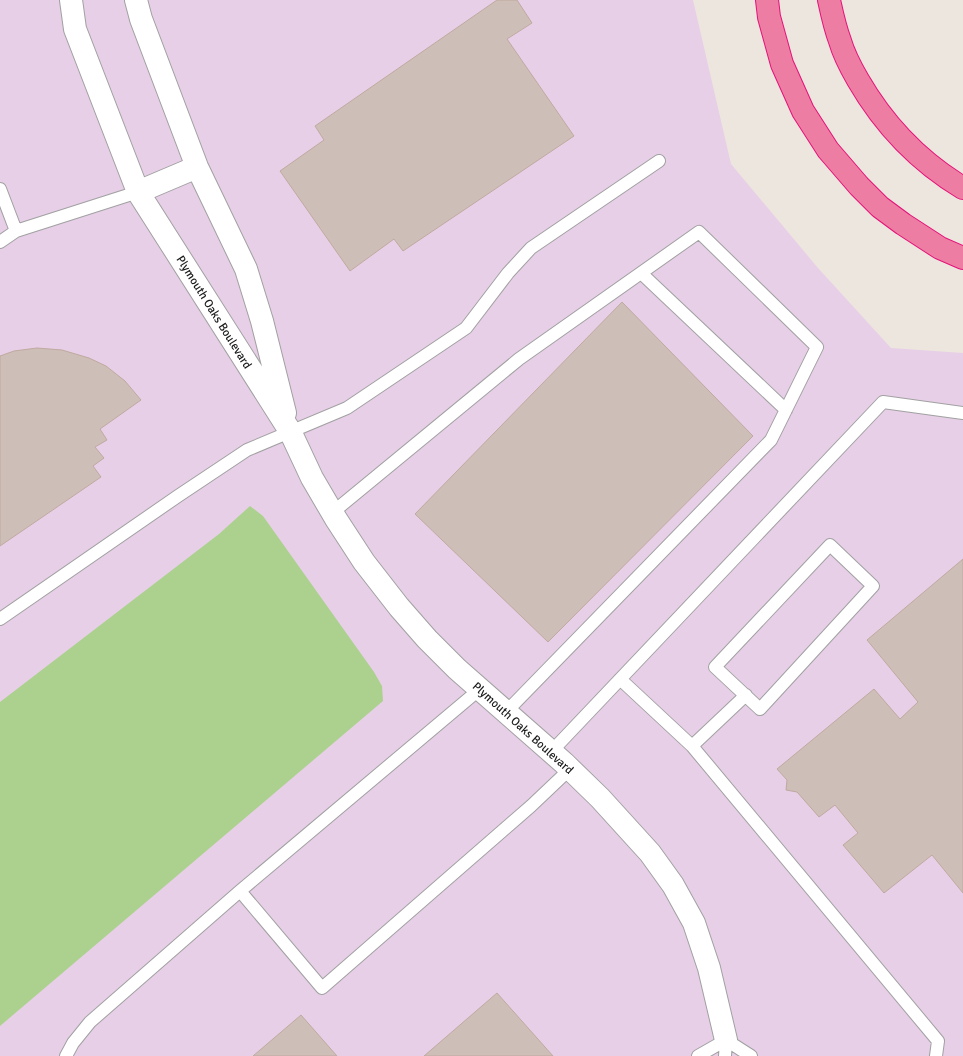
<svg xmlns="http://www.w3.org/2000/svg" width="963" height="1056" viewBox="0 0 963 1056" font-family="Signika,sans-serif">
<rect width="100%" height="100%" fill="#ede6de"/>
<path fill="#e7cfe7" d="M 0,0 L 693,0 L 731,164 L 818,268 L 891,348 L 963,353 L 963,1056 L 0,1056 Z"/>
<path fill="#acd18f" d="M 250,506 L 263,516 L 374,672 L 382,686 L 383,701 L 0,1026 L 0,702 L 219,534 Z"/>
<path fill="#cdbeb7" stroke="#c0a9a0" d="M 497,0 L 517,0 L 532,23 L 507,39 L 574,136 L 403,251 L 394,239 L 350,271 L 280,171 L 324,140 L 315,126 Z
M 622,302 L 753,436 L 548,642 L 415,514 Z
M 37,348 L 62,350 L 89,358 L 106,366 L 125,381 L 141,400 L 100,429 L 107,440 L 95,447 L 104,458 L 93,466 L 101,477 L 0,546 L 0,356 L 14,351 Z
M 963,559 L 963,893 L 932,855 L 884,893 L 843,845 L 858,833 L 835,805 L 819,817 L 797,792 L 786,790 L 787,780 L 777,769 L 874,689 L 900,719 L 918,702 L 867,640 Z
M 497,993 L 553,1056 L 424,1056 Z
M 301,1015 L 337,1056 L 253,1056 Z"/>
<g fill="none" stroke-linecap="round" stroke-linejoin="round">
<defs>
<path id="service" d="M 0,189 L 16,231 L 138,192
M 0,242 L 16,231
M 641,273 L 786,410
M 332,513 L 519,359 L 699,232 L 817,347 L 771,440 L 506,712
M 830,545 L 873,586 L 760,709 L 715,667 Z
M 0,619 L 178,496 L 247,450 L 347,408 L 466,328 L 508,273 L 531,248 L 659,161
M 620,679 L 692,746 L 938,1041 L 936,1056
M 692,746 L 746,695
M 551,752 L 883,402 L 963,413
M 240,891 L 322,988 L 531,806 L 570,769
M 726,1040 L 751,1056
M 66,1056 L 73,1043 L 90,1022 L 240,891 L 480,689
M 698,1056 L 726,1040
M 725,1056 L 726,1040"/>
<path id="minor" d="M 71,0 L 75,29 L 138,192 L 290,431 L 312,478 L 336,519 L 364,562 L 399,607 L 427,639 L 457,669 L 564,763 L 600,798 L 650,853 L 673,885 L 694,923 L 709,968 L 726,1040
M 136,0 L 141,19 L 197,167 L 246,269 L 262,321 L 285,413
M 138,192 L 197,167"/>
<path id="motorway" d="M 767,0 L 769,17 L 782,64 L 803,111 L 828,150 L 859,186 L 880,207 L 903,224 L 940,248 L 963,258
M 829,0 C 832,14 835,28 840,41 C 844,55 851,68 858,80 C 884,125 918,161 963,188"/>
</defs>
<use href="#service" stroke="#a1a1a1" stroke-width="14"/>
<use href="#minor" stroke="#a1a1a1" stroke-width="24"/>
<use href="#motorway" stroke="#e3137a" stroke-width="24"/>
<use href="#service" stroke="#fff" stroke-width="12"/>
<use href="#minor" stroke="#fff" stroke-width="22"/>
<use href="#motorway" stroke="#ee7da3" stroke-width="22"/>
</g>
<g text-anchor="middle" stroke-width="3.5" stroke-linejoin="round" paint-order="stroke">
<g font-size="12" fill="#1a1a1a" stroke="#fff">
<text transform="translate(214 312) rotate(58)" y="4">Plymouth Oaks Boulevard</text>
<text transform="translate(523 728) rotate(42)" y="4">Plymouth Oaks Boulevard</text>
</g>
</g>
</svg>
